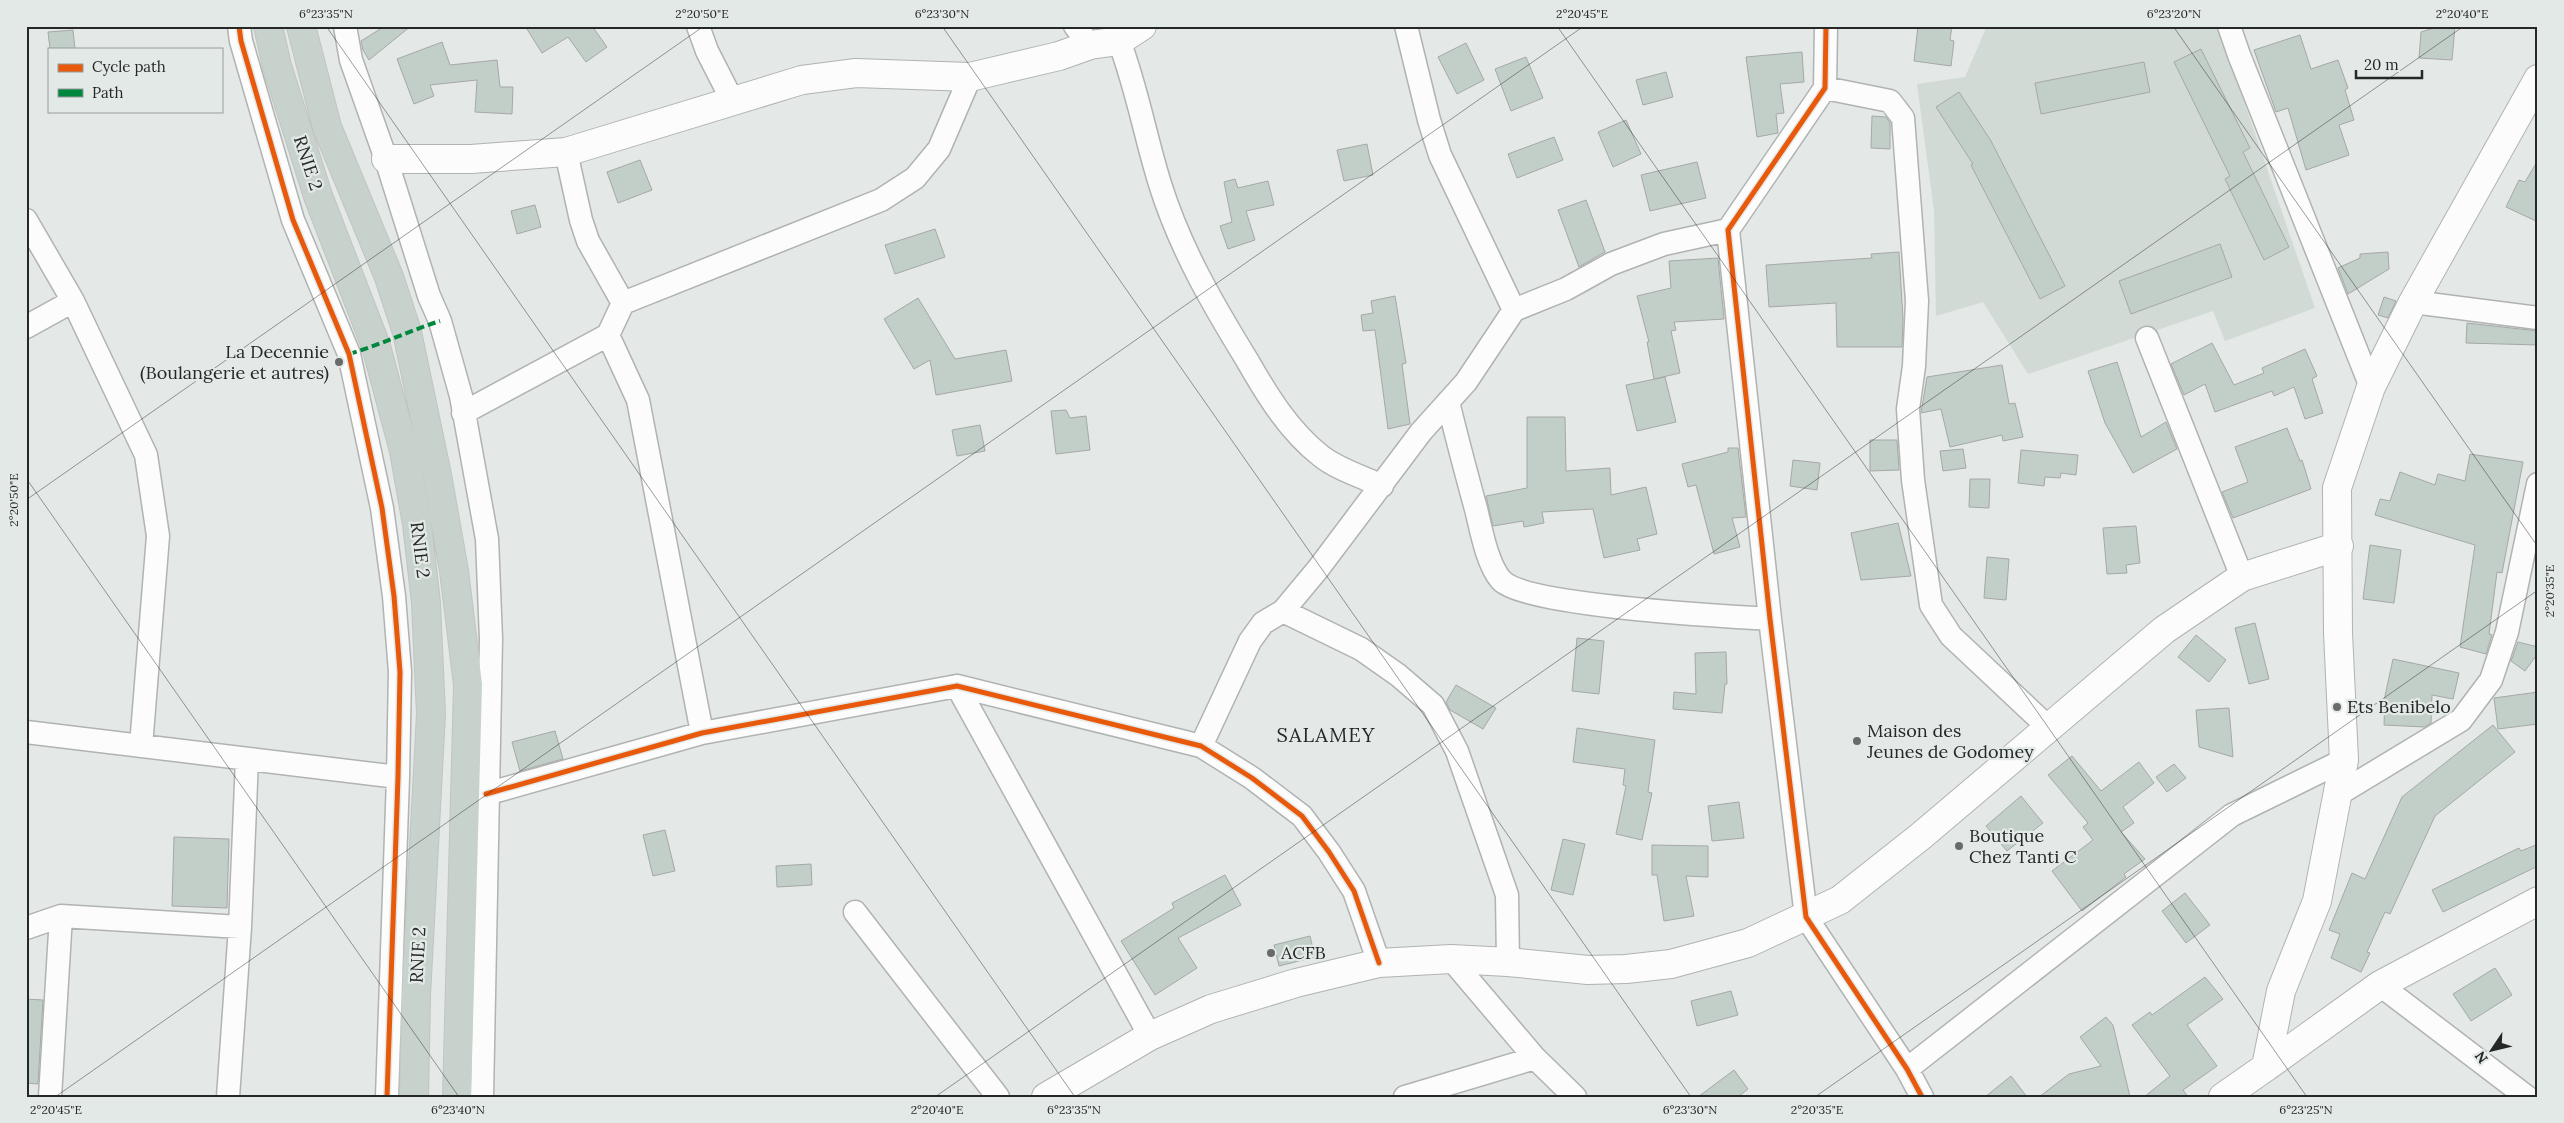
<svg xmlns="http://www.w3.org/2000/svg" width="2564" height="1123" viewBox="0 0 2564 1123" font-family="Lora,serif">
<rect width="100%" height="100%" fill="#e4e8e6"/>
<path fill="#d1dad5" d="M 1987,26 L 2218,26 L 2315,308 L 2225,341 L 2213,311 L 2028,374 L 1983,302 L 1936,316 L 1934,211 L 1917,84 L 1965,77 Z"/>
<path fill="#c1cfc8" stroke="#a6a8a7" d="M 385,26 L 411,26 L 369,60 L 363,50 L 361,41 Z
M 525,26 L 592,26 L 607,47 L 586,62 L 568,37 L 542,53 Z
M 1918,26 L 1952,26 L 1950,40 L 1954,41 L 1951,66 L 1914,61 Z
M 2440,26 L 2455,26 L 2452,60 L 2419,58 L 2421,32 Z
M 73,30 L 75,49 L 50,49 L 48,32 Z
M 2300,35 L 2311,69 L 2338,60 L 2348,88 L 2345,90 L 2354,120 L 2339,125 L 2349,155 L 2306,170 L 2288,108 L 2276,112 L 2254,50 Z
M 442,42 L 450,65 L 497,60 L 500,87 L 513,87 L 512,114 L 475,112 L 477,80 L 430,85 L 434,96 L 414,104 L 397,59 Z
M 1466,43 L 1484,80 L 1457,94 L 1438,57 Z
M 2201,49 L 2250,148 L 2243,152 L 2289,247 L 2264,260 L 2225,179 L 2230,176 L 2174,62 Z
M 1802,52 L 1804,82 L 1780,84 L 1784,113 L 1776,114 L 1778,133 L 1757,137 L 1746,57 Z
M 1526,57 L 1543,98 L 1511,111 L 1495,69 Z
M 2144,62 L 2150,92 L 2041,114 L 2035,83 Z
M 1666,72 L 1673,97 L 1643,105 L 1636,80 Z
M 1959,92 L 1991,141 L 2065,286 L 2040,299 L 1971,165 L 1973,164 L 1936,107 Z
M 1872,116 L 1886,117 L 1890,123 L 1890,149 L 1871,148 Z
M 1626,120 L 1641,154 L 1613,167 L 1598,132 Z
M 1554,137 L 1563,160 L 1517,178 L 1508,154 Z
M 1367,144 L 1373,175 L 1344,181 L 1337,150 Z
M 640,160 L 652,190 L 618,203 L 607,172 Z
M 2538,160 L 2538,222 L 2506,207 L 2519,180 L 2525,182 Z
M 1697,162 L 1706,198 L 1650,211 L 1641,175 Z
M 1235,179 L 1238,188 L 1268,181 L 1274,205 L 1246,211 L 1255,240 L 1228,249 L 1220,226 L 1232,222 L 1224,182 Z
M 1586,200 L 1605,252 L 1579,267 L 1558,210 Z
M 535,205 L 541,227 L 517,234 L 511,211 Z
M 935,229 L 945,257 L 895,274 L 885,245 Z
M 2220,244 L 2232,277 L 2131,314 L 2119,281 Z
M 1899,252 L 1903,319 L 1902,347 L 1837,347 L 1836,303 L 1769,307 L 1766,265 L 1872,258 L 1871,254 Z
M 2388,252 L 2389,269 L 2348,294 L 2338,268 L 2360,258 L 2360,254 Z
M 1718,258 L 1724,319 L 1674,322 L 1676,330 L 1671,331 L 1680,373 L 1654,379 L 1647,342 L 1649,342 L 1637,296 L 1671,288 L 1669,261 Z
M 1395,296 L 1406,363 L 1402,364 L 1410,424 L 1388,429 L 1375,330 L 1363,331 L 1361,315 L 1373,313 L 1371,301 Z
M 2384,297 L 2396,301 L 2388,318 L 2378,315 Z
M 918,298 L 955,359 L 1006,350 L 1012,381 L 936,395 L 930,360 L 914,369 L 884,319 Z
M 2467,323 L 2538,331 L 2538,345 L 2466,343 Z
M 2212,343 L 2234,385 L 2264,373 L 2262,368 L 2305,349 L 2317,376 L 2312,379 L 2323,413 L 2305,419 L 2294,387 L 2274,396 L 2272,391 L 2215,412 L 2205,384 L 2184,395 L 2171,364 Z
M 2117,362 L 2141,437 L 2166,422 L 2177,449 L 2133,473 L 2105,423 L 2088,371 Z
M 2002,365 L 2009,404 L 2015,403 L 2023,437 L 2003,441 L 2002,435 L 1950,447 L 1941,409 L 1921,413 L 1927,377 Z
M 1665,377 L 1676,422 L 1637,431 L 1626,385 Z
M 1066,410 L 1070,418 L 1086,416 L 1090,450 L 1056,454 L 1051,411 Z
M 1527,417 L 1565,417 L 1566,471 L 1610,468 L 1611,495 L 1646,487 L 1657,534 L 1637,539 L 1640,550 L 1604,558 L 1593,509 L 1542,512 L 1544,523 L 1524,527 L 1523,521 L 1493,526 L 1486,496 L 1527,488 Z
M 980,425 L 985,451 L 957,456 L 952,430 Z
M 2287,428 L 2300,461 L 2302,460 L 2311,489 L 2233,518 L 2222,492 L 2248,482 L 2235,447 Z
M 1870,440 L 1897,440 L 1899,470 L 1870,471 Z
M 1728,448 L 1738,448 L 1746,517 L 1732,518 L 1740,547 L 1714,554 L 1696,485 L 1688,487 L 1682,464 L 1728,452 Z
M 1963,449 L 1966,468 L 1943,471 L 1940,451 Z
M 2021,450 L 2078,455 L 2076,475 L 2061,473 L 2060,478 L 2045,477 L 2044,486 L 2018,483 Z
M 2470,454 L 2523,462 L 2502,573 L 2497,572 L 2489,634 L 2492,635 L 2486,654 L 2460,647 L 2475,545 L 2375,515 L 2380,499 L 2390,501 L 2400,472 L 2435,485 L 2438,474 L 2465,481 Z
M 1793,460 L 1820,463 L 1817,490 L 1790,486 Z
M 1970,479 L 1990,479 L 1989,508 L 1969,507 Z
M 1898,523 L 1911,576 L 1861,580 L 1851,533 Z
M 2136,526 L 2140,563 L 2126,565 L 2127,573 L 2107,574 L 2103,528 Z
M 2370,545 L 2401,550 L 2394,603 L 2363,599 Z
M 1987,557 L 2009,559 L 2006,600 L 1984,598 Z
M 2255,623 L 2269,679 L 2249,684 L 2235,628 Z
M 2196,635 L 2226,660 L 2209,682 L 2178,657 Z
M 1577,638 L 1604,641 L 1599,694 L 1572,691 Z
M 2518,642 L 2538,647 L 2538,653 L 2525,671 L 2511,661 Z
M 1726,652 L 1727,684 L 1725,684 L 1722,713 L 1673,709 L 1674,692 L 1696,694 L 1695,653 Z
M 2393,659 L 2459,673 L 2453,699 L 2432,695 L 2431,723 L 2425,727 L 2384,725 L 2385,696 Z
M 1456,685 L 1496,708 L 1483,729 L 1450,710 L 1446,702 Z
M 2538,692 L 2538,724 L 2498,729 L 2494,698 Z
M 2229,708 L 2233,757 L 2199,747 L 2196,710 Z
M 2493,725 L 2515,752 L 2435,816 L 2390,914 L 2385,912 L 2367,952 L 2370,953 L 2361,972 L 2331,958 L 2340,934 L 2329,930 L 2352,873 L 2365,879 L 2402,797 Z
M 1577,728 L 1655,740 L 1648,792 L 1652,793 L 1642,840 L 1616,834 L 1626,786 L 1623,785 L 1625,769 L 1573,762 Z
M 555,731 L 563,759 L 520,771 L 512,742 Z
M 2072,756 L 2101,791 L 2139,762 L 2154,783 L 2123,807 L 2134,823 L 2121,832 L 2145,859 L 2124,874 L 2126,877 L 2082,911 L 2052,871 L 2093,840 L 2083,827 L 2088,823 L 2048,775 Z
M 2174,764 L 2186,778 L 2167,792 L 2156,777 Z
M 2021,796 L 2043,823 L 2007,851 L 1986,826 Z
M 1739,802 L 1744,838 L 1712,841 L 1708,806 Z
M 665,830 L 675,871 L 653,876 L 643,835 Z
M 174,837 L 229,839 L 227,908 L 172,906 Z
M 1563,839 L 1585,844 L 1573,895 L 1551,890 Z
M 2538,844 L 2538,866 L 2443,912 L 2432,890 L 2519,848 L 2521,851 Z
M 1652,845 L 1708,846 L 1708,877 L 1686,876 L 1694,916 L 1664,921 L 1657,875 L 1652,875 Z
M 811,864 L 812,885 L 777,887 L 776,866 Z
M 1225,875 L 1241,905 L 1178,938 L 1197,968 L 1155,995 L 1121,941 L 1174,908 L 1172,903 Z
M 2185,893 L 2210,925 L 2186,943 L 2162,911 Z
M 1310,936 L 1315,957 L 1279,966 L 1274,945 Z
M 2495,968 L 2512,995 L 2471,1021 L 2453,994 Z
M 2205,977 L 2223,999 L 2187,1025 L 2217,1066 L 2183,1090 L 2188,1097 L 2144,1097 L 2170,1076 L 2132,1025 L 2150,1012 L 2152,1015 Z
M 1731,991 L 1738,1015 L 1697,1026 L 1691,1001 Z
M 26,999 L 43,1000 L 38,1084 L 26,1083 Z
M 2106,1017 L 2113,1025 L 2130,1097 L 2039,1097 L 2069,1074 L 2101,1066 L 2080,1037 Z
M 1734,1070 L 1748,1089 L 1738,1097 L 1698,1097 Z
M 2011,1076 L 2027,1097 L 1985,1097 Z"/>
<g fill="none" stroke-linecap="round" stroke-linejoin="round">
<defs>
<path id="street" d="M 239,26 L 241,41 L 293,220 L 349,354 L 382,508 L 394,596 L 400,672 L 398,777 L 387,1097
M 345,26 L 351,60 L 386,159 L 429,296 L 440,321 L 461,396 L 487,539 L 491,639 L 482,1097
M 698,26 L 707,51 L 732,100
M 1075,26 L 1090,45
M 1406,26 L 1429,120 L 1440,155 L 1514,310
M 1826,26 L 1825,88 L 1728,230 L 1770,619 L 1806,917 L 1907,1069 L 1922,1097
M 2229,26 L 2239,55 L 2371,387
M 1119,41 C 1137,88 1145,136 1160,184 C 1180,248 1212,303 1247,360 C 1267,395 1289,431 1321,456 C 1337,469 1363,477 1382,486
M 1825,88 L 1890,101 L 1903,118 L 1917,301 L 1914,366 L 1908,409 L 1913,480 L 1931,605 L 1951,636 L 2049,728
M 566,152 L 581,220 L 588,241 L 623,303 L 608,335 L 638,400 L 702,733
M 26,220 L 73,301 L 146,455 L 158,536 L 141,746
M 2413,302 L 2538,318
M 623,303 L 881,200 L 915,178 L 939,149 L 970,77
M 26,327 L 73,301
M 2147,338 L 2242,577
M 1448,402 C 1457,438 1466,473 1476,509 C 1481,529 1487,564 1501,580 C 1525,606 1725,616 1770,619
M 463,413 L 608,335
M 1283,611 L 1361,649 L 1398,675 L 1433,705 L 1457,751 L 1507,895 L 1508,962
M 957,686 L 1150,1036
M 26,732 L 398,777
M 1201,746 L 1250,641 L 1263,623 L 1283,611 L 1318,569 L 1421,432 L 1466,382 L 1514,310 L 1566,289 L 1611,264 L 1664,244 L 1728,230
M 486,794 L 702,733 L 957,686 L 1201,746 L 1252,778 L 1302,816 L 1329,852 L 1354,891 L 1379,963
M 2337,795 L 2461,720 L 2491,680 L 2507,632 L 2538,484
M 855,912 L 998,1097
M 26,928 L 61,916 L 240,927
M 1451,959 L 1535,1058 L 1575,1097
M 2380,985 L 2527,1097
M 1907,1069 L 2232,815 L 2344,760
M 50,1097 L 61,916
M 228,1097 L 240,927 L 247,759
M 1405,1097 L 1535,1058"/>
<path id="secondary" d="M 386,159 L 471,159 L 566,152 L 802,80 L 856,73 L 970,77 L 1059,56 L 1090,45 L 1119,41 L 1142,26
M 2266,1067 L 2380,985 L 2538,901
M 1046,1097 L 1150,1036 L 1211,1009 L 1296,983 L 1379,963 L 1451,959 L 1508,962 L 1588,970 L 1626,969 L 1671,964 L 1748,943 L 1840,900 L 1921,836 L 2164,630 L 2242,577 L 2339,546
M 2223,1097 L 2266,1067 L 2281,991 L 2317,901 L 2344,760 L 2338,633 L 2337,488 L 2371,387 L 2413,302 L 2538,79"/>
<path id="highway" d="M 268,26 L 277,66 L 318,196 L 376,346 L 404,451 L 417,524 L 426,603 L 431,714 L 416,996 L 414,1097
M 301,26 L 327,127 L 389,277 L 407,332 L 437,475 L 454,571 L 468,685 L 457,1097"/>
</defs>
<use href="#street" stroke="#b0b3b1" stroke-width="25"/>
<use href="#secondary" stroke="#b0b3b1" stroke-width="30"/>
<use href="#highway" stroke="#c2c4c3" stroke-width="30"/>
<use href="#street" stroke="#fbfcfb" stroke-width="22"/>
<use href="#secondary" stroke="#fbfcfb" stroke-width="28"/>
<use href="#highway" stroke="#c7d2cc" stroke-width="28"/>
<path stroke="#00873e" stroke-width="4" stroke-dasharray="8 4" stroke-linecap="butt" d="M 349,354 C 380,345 409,331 440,321"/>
<defs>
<path id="cycleway" d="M 239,26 L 241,41 L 293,220 L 349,354 L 382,508 L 394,596 L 400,672 L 398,777 L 387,1097
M 1826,26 L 1825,88 L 1728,230 L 1770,619 L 1806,917 L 1907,1069 L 1922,1097
M 486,794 L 702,733 L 957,686 L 1201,746 L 1252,778 L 1302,816 L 1329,852 L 1354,891 L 1379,963"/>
</defs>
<use href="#cycleway" stroke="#e3e9e6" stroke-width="8"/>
<use href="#cycleway" stroke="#e8590c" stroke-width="5"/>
</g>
<path fill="none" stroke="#252826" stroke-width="1" stroke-opacity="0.45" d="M 326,26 L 1075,1097M 942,26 L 1691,1097M 1557,26 L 2307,1097M 2173,26 L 2538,547M 26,478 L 459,1097M 26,500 L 704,26M 55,1097 L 1584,26M 935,1097 L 2464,26M 1815,1097 L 2538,590"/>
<g fill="#686b69" stroke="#e3e9e6" stroke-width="2">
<circle cx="339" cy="362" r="5"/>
<circle cx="2337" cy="707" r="5"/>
<circle cx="1857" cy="741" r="5"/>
<circle cx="1959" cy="846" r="5"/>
<circle cx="1271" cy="953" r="5"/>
</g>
<g text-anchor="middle" stroke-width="4.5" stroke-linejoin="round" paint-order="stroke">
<g font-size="18" fill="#252826" stroke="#e3e9e6">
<text transform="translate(308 163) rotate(72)" y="6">RNIE 2</text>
<text transform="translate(420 550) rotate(83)" y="6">RNIE 2</text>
<text transform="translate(418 955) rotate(-87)" y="6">RNIE 2</text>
</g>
<g font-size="18" fill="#252826" stroke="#e3e9e6" text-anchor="start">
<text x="329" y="358" text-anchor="end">La Decennie<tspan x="329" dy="21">(Boulangerie et autres)</tspan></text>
<text x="2347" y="713">Ets Benibelo</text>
<text x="1867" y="737">Maison des<tspan x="1867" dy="21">Jeunes de Godomey</tspan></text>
<text x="1969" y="842">Boutique<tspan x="1969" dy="21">Chez Tanti C</tspan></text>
<text x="1281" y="959">ACFB</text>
</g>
<g font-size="20" letter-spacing="1" fill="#252826" stroke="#e3e9e6">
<text x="1326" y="742">SALAMEY</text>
</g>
</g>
<rect width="2564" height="1123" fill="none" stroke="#e3e9e6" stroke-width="55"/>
<rect x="48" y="48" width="175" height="65" fill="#e3e9e6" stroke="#979c99"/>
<rect x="58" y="64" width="25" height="8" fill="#e8590c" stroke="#979c99"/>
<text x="92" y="72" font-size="15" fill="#252826">Cycle path</text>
<rect x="58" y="89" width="25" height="8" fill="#00873e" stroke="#979c99"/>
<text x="92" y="98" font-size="15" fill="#252826">Path</text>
<g transform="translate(2492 1050) rotate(235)" stroke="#e3e9e6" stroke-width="4" paint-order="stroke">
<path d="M0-4L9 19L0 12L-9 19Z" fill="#252826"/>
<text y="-8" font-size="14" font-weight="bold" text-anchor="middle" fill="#252826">N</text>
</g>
<path d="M2356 70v8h66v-8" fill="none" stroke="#252826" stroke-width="2.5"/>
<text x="2364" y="70" font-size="15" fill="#252826" stroke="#e3e9e6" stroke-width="4" paint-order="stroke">20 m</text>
<rect x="28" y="28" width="2508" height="1068" fill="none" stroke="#252826" stroke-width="2"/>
<g font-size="12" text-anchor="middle" fill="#252826">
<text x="326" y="18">6°23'35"N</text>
<text x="702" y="18">2°20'50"E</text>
<text x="942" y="18">6°23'30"N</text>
<text x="1582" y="18">2°20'45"E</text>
<text x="2174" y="18">6°23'20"N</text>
<text x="2462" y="18">2°20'40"E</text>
<text transform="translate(14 500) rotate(-90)" y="4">2°20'50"E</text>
<text transform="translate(2550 591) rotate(-90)" y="4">2°20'35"E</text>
<text x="56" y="1114">2°20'45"E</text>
<text x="458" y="1114">6°23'40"N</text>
<text x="937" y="1114">2°20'40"E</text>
<text x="1074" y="1114">6°23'35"N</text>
<text x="1690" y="1114">6°23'30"N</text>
<text x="1817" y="1114">2°20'35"E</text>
<text x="2306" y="1114">6°23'25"N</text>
</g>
</svg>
